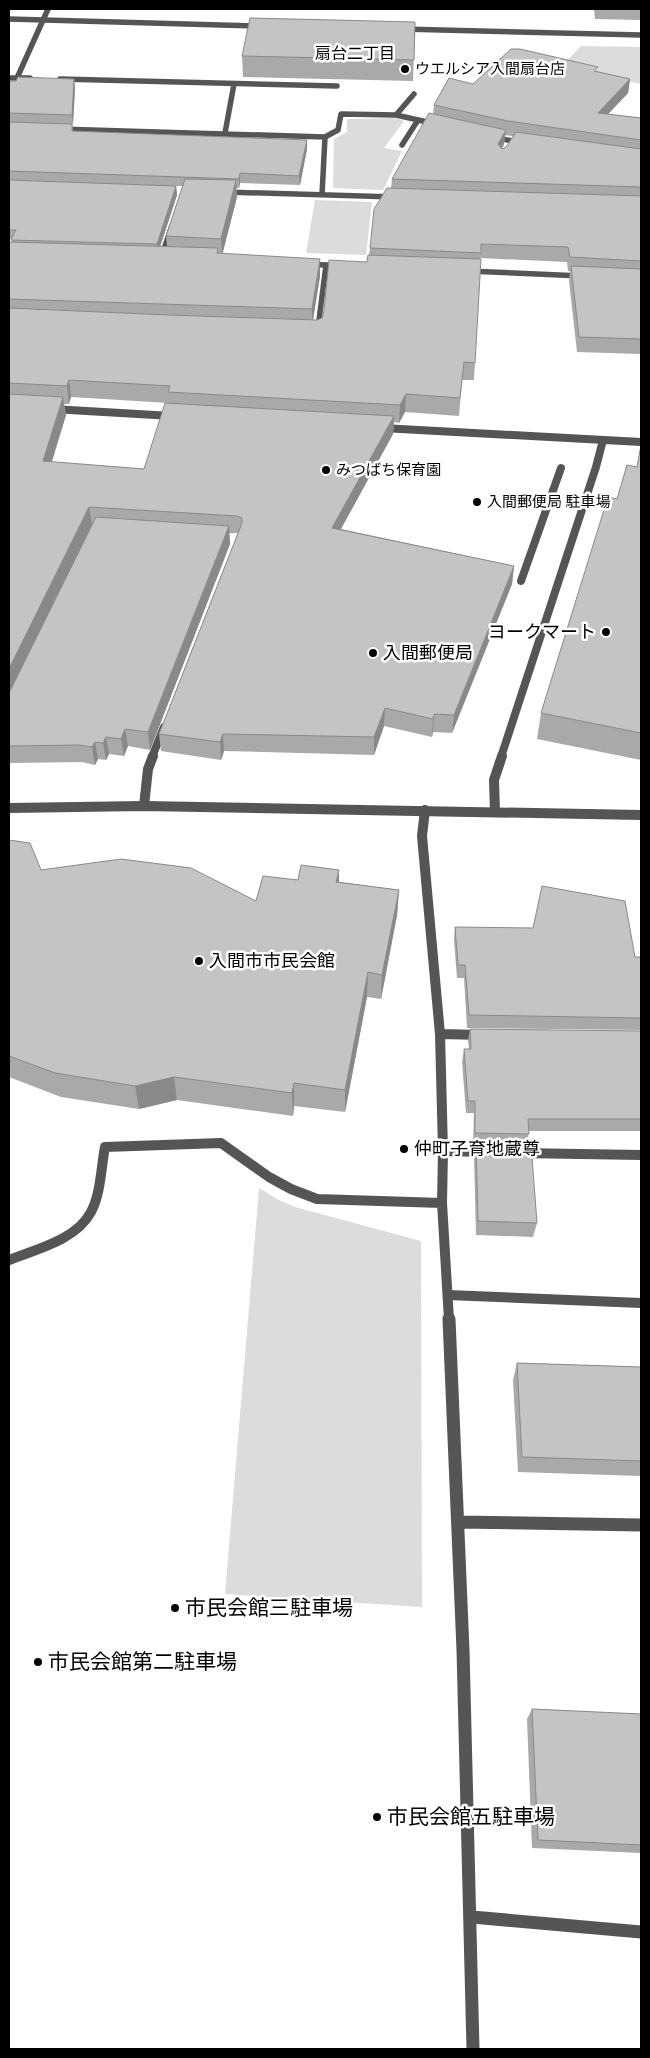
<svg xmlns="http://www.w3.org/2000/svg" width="650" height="2058" viewBox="0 0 650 2058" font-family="'Archivo Narrow','Noto Sans JP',sans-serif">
<rect width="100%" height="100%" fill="#fff"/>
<path fill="#dcdcdc" d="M 581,46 L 641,47 L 641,84 L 561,67 Z
M 395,118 L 404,121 L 384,148 L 402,151 L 383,190 L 333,188 L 334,139 L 347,132 L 347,119 Z
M 315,200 L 372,202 L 366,255 L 306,253 Z
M 259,1188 L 277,1199 L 295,1207 L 421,1241 L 422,1607 L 225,1594 Z"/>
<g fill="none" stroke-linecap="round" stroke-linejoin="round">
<path stroke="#555" stroke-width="5.5" d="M 396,115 L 414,94
M 325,137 L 338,130 L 341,114 L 396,115 L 436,124
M 491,137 L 524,143
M 402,145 L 418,120
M 318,328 L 326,265"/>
<path stroke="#555" stroke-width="8" d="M 318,331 L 319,327
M 521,581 L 561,468
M 152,757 L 164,727"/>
<path stroke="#555" stroke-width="10" d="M 144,806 L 148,769 L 153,756"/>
<path stroke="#555" stroke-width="5.5" d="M 9,78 L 30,78
M 17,78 L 48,9
M 60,79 L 337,86
M 59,129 L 325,137 L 322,195
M 225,133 L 234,84
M 225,192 L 395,197
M 161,258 L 171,228
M 307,264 L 343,266
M 467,271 L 582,276"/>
<path stroke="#555" stroke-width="8" d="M 52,409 L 172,416
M 382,428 L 641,442
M 501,757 L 596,467 L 603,440"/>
<path stroke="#555" stroke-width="10" d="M 495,812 L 494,780 L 502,756
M 440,1034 L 483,1035
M 443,1151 L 487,1152
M 519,1153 L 641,1155
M 442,1203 L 449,1320
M 9,1260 C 37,1249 76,1240 91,1212 C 101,1193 101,1167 105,1147 L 221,1143 L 269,1177 L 291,1189 L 317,1199 L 442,1203 L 443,1151 L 440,1034 L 422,836 L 425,810
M 448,1295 L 641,1303"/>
<path stroke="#555" stroke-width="13" d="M 449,1319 L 463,1650 L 473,2049
M 458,1522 L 641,1525
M 472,1917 L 641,1932"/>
<path stroke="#555" stroke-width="5.5" d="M 9,19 L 260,26
M 402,29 L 641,35"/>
<path stroke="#555" stroke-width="10" d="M 9,808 L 144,806 L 641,815"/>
</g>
<path fill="#a9a9a9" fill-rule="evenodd" d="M 426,9 L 516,9 L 516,10 Z
M 594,9 L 641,9 L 641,20 L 595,19 Z
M 415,22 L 413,81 L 243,77 L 242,56 Z
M 597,72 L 630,79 L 628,93 L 608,114 L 641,118 L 641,354 L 577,352 L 569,281 L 570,271 L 568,271 L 567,262 L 480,258 L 474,380 L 462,380 L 459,416 L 405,412 L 399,423 L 394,422 L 393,434 L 341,529 L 514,566 L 512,584 L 452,733 L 433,732 L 432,737 L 384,726 L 374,755 L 224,751 L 221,760 L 161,751 L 159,734 L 238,533 L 229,533 L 230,544 L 150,750 L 128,746 L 124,756 L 109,754 L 106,760 L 98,759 L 95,765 L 82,762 L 9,763 L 9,242 L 12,242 L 11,239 L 9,239 L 9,122 L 72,124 L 73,131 L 307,140 L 307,149 L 300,185 L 240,183 L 239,188 L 236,188 L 237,197 L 222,254 L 320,276 L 313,320 L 317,320 L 322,318 L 367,262 L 369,255 L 370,248 L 391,188 L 392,179 L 433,114 L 434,105 L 473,84 ZM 505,135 L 513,136 L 506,147 L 502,149 L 504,144 ZM 176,186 L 183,186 L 166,236 L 167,246 L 160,246 L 177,195 ZM 71,397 L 169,403 L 144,469 L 52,462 L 66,415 L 64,404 L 69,404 Z
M 74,79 L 75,88 L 73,124 L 9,122 L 9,81 Z
M 641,445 L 641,760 L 537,739 L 541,713 L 617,499 L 637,467 Z
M 9,840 L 41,870 L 256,901 L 298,880 L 339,882 L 399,890 L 397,915 L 381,999 L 367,997 L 345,1112 L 294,1106 L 293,1116 L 177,1100 L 139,1109 L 61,1097 L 9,1077 Z
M 455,927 L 635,957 L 641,957 L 641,1030 L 467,1028 L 464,978 L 457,978 L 454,940 Z
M 470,1029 L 641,1031 L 641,1131 L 529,1131 L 527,1144 L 537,1223 L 533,1237 L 476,1235 L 474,1158 L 476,1145 L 473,1145 L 474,1113 L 466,1113 L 462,1062 L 464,1049 L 469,1049 L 468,1041 Z
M 517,1363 L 641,1367 L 641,1476 L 518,1472 L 513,1380 Z
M 532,1709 L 641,1714 L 641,1853 L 532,1848 L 527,1719 Z"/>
<path fill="#898989" d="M 74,79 L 75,88 L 73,124 L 72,115 Z
M 630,79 L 628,93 L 596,127 L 598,113 Z
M 506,130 L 504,144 L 496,158 L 498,144 Z
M 307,140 L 307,149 L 300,185 L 299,176 Z
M 240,173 L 240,183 L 239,188 L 239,179 Z
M 236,180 L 237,197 L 222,256 L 221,239 Z
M 176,186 L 177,195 L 158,253 L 157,244 Z
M 320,259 L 320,276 L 312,326 L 312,309 Z
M 69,380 L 71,397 L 69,404 L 67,386 Z
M 406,394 L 405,412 L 399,423 L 400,405 Z
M 63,397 L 66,415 L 46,479 L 43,461 Z
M 394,416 L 393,434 L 332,545 L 332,528 Z
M 89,507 L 92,524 L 9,694 L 9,669 Z
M 229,526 L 230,544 L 150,750 L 148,732 Z
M 514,566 L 512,584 L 452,733 L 454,715 Z
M 385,708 L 384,726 L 374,755 L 374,737 Z
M 434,714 L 433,732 L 432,737 L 433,719 Z
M 125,729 L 128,746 L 124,756 L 121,739 Z
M 223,734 L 224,751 L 221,760 L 220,742 Z
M 106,737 L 109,754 L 106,760 L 103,743 Z
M 95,742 L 98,759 L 95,765 L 92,747 Z
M 339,870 L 339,895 L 336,882 Z
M 399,890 L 397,915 L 381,999 L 382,975 Z
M 368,972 L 367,997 L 345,1112 L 345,1090 Z
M 174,1077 L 177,1100 L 139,1109 L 135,1086 Z
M 294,1083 L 294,1106 L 293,1116 L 292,1093 Z"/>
<path fill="#c4c4c4" stroke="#898989" d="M 250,18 L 415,22 L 414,60 L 242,56 Z
M 511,49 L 520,49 L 598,67 L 594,71 L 630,79 L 598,113 L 641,118 L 641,140 L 508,121 L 434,105 L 449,78 L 473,84 Z
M 18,77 L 74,79 L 72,115 L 9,113 L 9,81 L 16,81 Z
M 429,113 L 506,130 L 498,144 L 502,149 L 506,147 L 516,132 L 641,149 L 641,187 L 392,179 Z
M 9,122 L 72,124 L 72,131 L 307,140 L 299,176 L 240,173 L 239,179 L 9,171 Z
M 185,179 L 236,180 L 221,239 L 166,236 Z
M 9,180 L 176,186 L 157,244 L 11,240 L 16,230 L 9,230 Z
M 387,188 L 641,196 L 641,261 L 570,257 L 568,247 L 481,244 L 481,253 L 370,248 L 374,209 Z
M 9,242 L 218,248 L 217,253 L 320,259 L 312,309 L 9,299 Z
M 368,255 L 481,259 L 475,363 L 464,362 L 460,398 L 406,394 L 400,405 L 168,392 L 170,386 L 69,380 L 67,386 L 9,383 L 9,308 L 169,315 L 317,320 L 322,318 L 324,311 L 329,260 L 367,262 Z
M 571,266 L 641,269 L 641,339 L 579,337 Z
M 9,394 L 63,397 L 43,461 L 144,469 L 165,403 L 394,416 L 332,528 L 514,566 L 454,715 L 434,714 L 433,719 L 385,708 L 374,737 L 223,734 L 220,742 L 159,734 L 242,523 L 242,518 L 237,516 L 89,507 L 9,669 Z
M 641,445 L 641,733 L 541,713 L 608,497 L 617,499 L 627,465 L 637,467 Z
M 96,517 L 229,526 L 148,732 L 125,729 L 121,739 L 106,737 L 103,743 L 95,742 L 92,747 L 79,745 L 9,746 L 9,692 L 10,691 Z
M 9,840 L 30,843 L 41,870 L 121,859 L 191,868 L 256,901 L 263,876 L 298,880 L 301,865 L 339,870 L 336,882 L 399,890 L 382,975 L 368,972 L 345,1090 L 294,1083 L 292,1093 L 174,1077 L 135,1086 L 55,1073 L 9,1056 Z
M 542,886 L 625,901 L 635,957 L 641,957 L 641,1018 L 469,1015 L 465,965 L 458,965 L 455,927 L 533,928 Z
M 470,1029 L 641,1031 L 641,1119 L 528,1119 L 529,1134 L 475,1133 L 475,1101 L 468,1101 L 464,1049 L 471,1049 Z
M 476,1143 L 531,1144 L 537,1223 L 478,1221 Z
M 517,1363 L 641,1367 L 641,1461 L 522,1457 Z
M 532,1709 L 641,1714 L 641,1845 L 538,1840 Z"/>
<g fill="#000" stroke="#fff" stroke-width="2">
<circle cx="405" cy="69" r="5"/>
<circle cx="326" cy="470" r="5"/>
<circle cx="477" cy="502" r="5"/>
<circle cx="606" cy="632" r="5"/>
<circle cx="373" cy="653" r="5"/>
<circle cx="199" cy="961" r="5"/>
<circle cx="404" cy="1149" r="5"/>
<circle cx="175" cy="1608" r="5"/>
<circle cx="38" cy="1662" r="5"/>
<circle cx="377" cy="1817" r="5"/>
</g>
<g text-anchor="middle" stroke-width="5" stroke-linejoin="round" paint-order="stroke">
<g font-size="15" fill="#000" stroke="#fff" text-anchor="start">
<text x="415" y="74">ウエルシア入間扇台店</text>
<text x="336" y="475">みつばち保育園</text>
<text x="487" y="507">入間郵便局 駐車場</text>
</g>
<g font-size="16" fill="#000" stroke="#fff">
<text x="355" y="59">扇台二丁目</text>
</g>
<g font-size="18" fill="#000" stroke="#fff" text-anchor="start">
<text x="596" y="638" text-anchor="end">ヨークマート</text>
<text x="383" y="659">入間郵便局</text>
<text x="209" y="967">入間市市民会館</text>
<text x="414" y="1155">仲町子育地蔵尊</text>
</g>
<g font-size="21" fill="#000" stroke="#fff" text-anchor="start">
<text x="185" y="1615">市民会館三駐車場</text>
<text x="48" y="1669">市民会館第二駐車場</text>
<text x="387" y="1824">市民会館五駐車場</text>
</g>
</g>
<rect width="650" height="2058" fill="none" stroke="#000000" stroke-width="20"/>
</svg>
